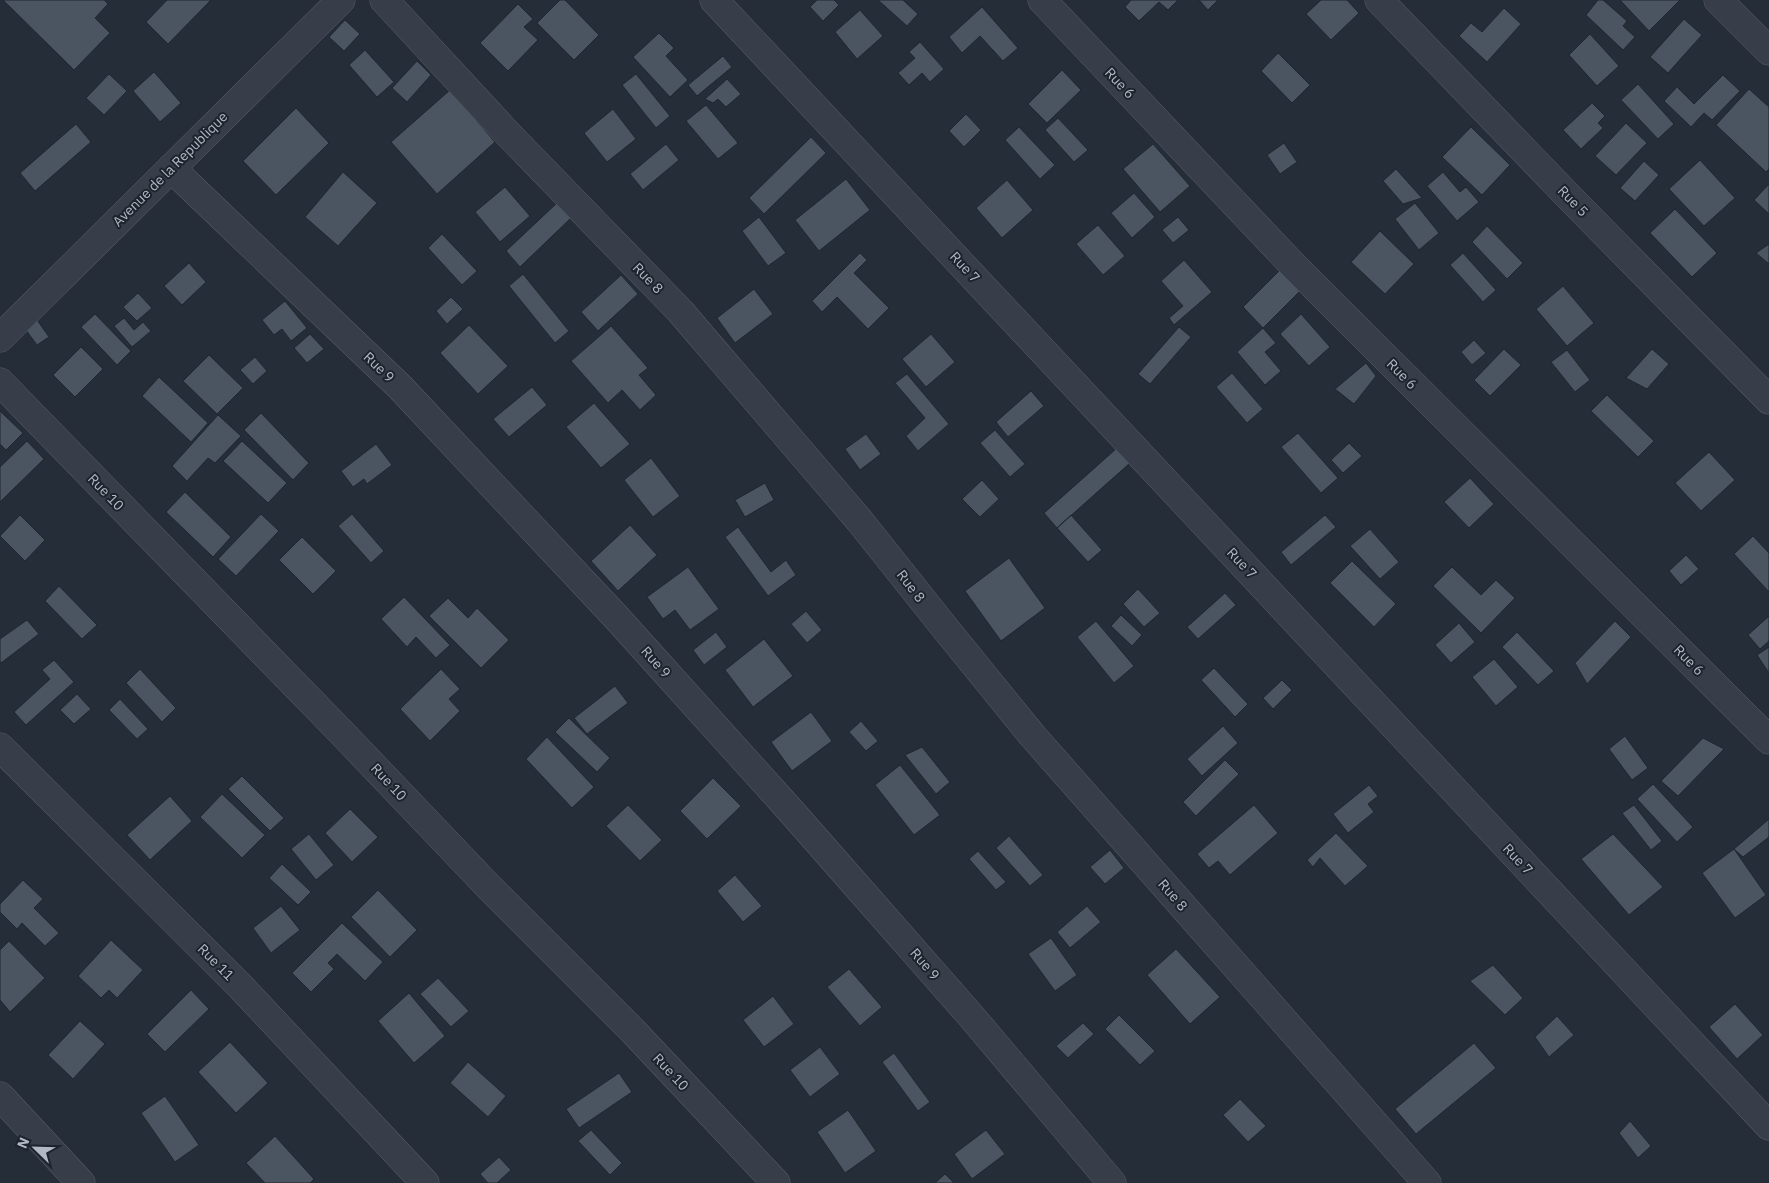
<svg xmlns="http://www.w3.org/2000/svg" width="1769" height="1183" viewBox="0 0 1769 1183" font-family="'IBM Plex Sans',sans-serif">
<rect width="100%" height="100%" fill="#242d38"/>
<path fill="#4b5461" stroke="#1f262f" d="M 3,0 L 104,0 L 108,4 L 95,18 L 110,33 L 74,70 Z
M 167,0 L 211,0 L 168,44 L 146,22 Z
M 560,0 L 565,0 L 599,35 L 574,60 L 537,23 Z
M 817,0 L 834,0 L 839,5 L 823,21 L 810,7 Z
M 878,0 L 903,0 L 918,14 L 907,26 Z
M 1131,0 L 1178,0 L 1168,10 L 1159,2 L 1139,21 L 1125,7 Z
M 1199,0 L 1218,0 L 1208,10 Z
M 1321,0 L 1347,0 L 1359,13 L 1331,40 L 1306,14 Z
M 1598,0 L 1603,0 L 1627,21 L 1623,26 L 1635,37 L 1623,50 L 1586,15 Z
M 1620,0 L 1680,0 L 1649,31 Z
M 518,4 L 533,19 L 524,27 L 538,40 L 508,71 L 480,43 Z
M 982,7 L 1018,48 L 1003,61 L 980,36 L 962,53 L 949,37 Z
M 1504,8 L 1521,24 L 1487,62 L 1459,36 L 1471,23 L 1482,32 Z
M 860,10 L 883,36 L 857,59 L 835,32 Z
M 1684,19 L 1702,35 L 1668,73 L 1650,57 Z
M 345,20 L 360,34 L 344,51 L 329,37 Z
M 659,33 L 674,48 L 666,56 L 688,80 L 670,97 L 633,57 Z
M 1590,34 L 1619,66 L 1597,86 L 1569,55 Z
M 920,42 L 944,69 L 930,82 L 922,73 L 909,85 L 898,73 L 915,58 L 909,52 Z
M 365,50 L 394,82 L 377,97 L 349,65 Z
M 1278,53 L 1310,85 L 1292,103 L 1261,71 Z
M 723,56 L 732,67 L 697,96 L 688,85 Z
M 417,61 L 431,75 L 407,102 L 392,88 Z
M 1062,70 L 1081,90 L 1047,123 L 1028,104 Z
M 154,72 L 181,103 L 160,122 L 133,91 Z
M 109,74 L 127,91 L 104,115 L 86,98 Z
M 636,74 L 670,116 L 656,128 L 622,85 Z
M 1723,75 L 1740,91 L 1712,120 L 1704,113 L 1691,127 L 1664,101 L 1677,87 L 1694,104 Z
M 727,79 L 741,94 L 726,107 L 718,99 L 713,103 L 705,99 Z
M 1638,84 L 1674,124 L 1658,139 L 1621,100 Z
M 1749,89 L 1769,107 L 1769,169 L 1766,172 L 1716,125 Z
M 450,90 L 495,142 L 437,194 L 391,142 Z
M 1592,103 L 1605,116 L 1598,123 L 1603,128 L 1581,149 L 1563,130 Z
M 706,105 L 738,143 L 718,159 L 686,121 Z
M 296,108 L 329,143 L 276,195 L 243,161 Z
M 613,109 L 636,139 L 607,162 L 584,133 Z
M 966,114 L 981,130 L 964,147 L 949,131 Z
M 1058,118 L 1088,150 L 1074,162 L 1045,130 Z
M 1626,123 L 1647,143 L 1616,175 L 1595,156 Z
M 76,124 L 91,142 L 35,191 L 20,173 Z
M 1019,127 L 1055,165 L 1040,179 L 1005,140 Z
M 1471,127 L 1510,165 L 1482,195 L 1442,157 Z
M 811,137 L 826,153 L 764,214 L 749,198 Z
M 1284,143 L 1297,162 L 1280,174 L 1267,155 Z
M 666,144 L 679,160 L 643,190 L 630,174 Z
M 1153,144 L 1190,186 L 1160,212 L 1123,169 Z
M 1700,160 L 1735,198 L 1704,226 L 1669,189 Z
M 1644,161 L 1659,175 L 1635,201 L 1620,188 Z
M 1396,169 L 1422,198 L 1403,204 L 1383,181 Z
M 343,172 L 377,203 L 338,246 L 305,217 Z
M 1443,172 L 1460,192 L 1466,187 L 1479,202 L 1457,221 L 1427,186 Z
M 846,179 L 870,210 L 819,251 L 795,220 Z
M 1007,180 L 1033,210 L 1002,238 L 976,208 Z
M 1769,184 L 1769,214 L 1754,200 Z
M 505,187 L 530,216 L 500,242 L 475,212 Z
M 1134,193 L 1155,217 L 1132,238 L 1111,213 Z
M 558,202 L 572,217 L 520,267 L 506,251 Z
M 1415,203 L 1439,233 L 1419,250 L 1395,219 Z
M 1675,209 L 1717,253 L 1692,277 L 1650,233 Z
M 759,217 L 786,253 L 768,266 L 742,231 Z
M 1178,217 L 1189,230 L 1173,243 L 1162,230 Z
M 1098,225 L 1125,256 L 1103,275 L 1076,244 Z
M 1487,226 L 1523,263 L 1507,279 L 1472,242 Z
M 1380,231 L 1414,264 L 1385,294 L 1351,262 Z
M 442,234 L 477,271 L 462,285 L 428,248 Z
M 1769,244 L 1769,264 L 1756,253 Z
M 860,253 L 867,260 L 854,273 L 889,308 L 868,329 L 837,297 L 822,312 L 812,301 Z
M 1463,253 L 1496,290 L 1483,302 L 1450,265 Z
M 1184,260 L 1212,292 L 1174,325 L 1169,318 L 1183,306 L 1161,281 Z
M 189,263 L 206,282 L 182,305 L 164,286 Z
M 1286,264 L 1306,285 L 1263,328 L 1243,307 Z
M 523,274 L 569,331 L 555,343 L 509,286 Z
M 621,275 L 638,294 L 598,331 L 581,312 Z
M 1563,286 L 1594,323 L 1567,346 L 1536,309 Z
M 754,289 L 773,314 L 735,343 L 717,318 Z
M 138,293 L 152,308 L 137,321 L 123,307 Z
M 451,297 L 463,309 L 447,324 L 436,311 Z
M 285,301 L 307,328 L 291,341 L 282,329 L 274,335 L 262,320 Z
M 95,314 L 131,351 L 117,365 L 81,327 Z
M 1301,314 L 1330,347 L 1309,366 L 1280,334 Z
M 35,317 L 49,337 L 37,345 L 23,326 Z
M 124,318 L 134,330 L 143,322 L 151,331 L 132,347 L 114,326 Z
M 469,325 L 508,366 L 478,394 L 440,353 Z
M 611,326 L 648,368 L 639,375 L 656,395 L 640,410 L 622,390 L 608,403 L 571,361 Z
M 1179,327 L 1191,337 L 1150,384 L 1138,374 Z
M 1263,328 L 1276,343 L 1265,352 L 1281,371 L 1265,385 L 1237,352 Z
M 310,334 L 324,349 L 307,363 L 294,348 Z
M 931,334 L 955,362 L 926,387 L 902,359 Z
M 1474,340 L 1486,353 L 1472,365 L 1461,352 Z
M 81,347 L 103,369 L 75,397 L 53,375 Z
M 1504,349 L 1521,365 L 1490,396 L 1474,380 Z
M 1652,349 L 1669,364 L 1647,389 L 1626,378 Z
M 1567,350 L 1590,380 L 1575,392 L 1551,362 Z
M 209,355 L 243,388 L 217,414 L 183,381 Z
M 255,357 L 267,371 L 253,384 L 240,370 Z
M 1366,363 L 1376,376 L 1354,404 L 1335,389 Z
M 1232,373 L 1263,409 L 1247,423 L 1216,387 Z
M 907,374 L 949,424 L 918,451 L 906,436 L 925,418 L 895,383 Z
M 159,377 L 208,423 L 191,442 L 142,396 Z
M 532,387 L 547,405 L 509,437 L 493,419 Z
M 1031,391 L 1044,406 L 1008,437 L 996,422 Z
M 1607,395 L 1654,441 L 1638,457 L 1591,411 Z
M 594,403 L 630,444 L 601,468 L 566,427 Z
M 0,411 L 23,433 L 6,450 L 0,444 Z
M 261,413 L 309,463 L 293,480 L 244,430 Z
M 218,415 L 241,436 L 215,463 L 208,458 L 187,481 L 172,466 Z
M 995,430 L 1025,464 L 1010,477 L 980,443 Z
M 1298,433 L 1338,478 L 1321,493 L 1281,447 Z
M 866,434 L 881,454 L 860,470 L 845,449 Z
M 27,441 L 44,459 L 0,502 L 0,467 Z
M 242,441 L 287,483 L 268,503 L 223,461 Z
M 1349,443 L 1362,456 L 1343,473 L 1331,460 Z
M 376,444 L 392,465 L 367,484 L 364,479 L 353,487 L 341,471 Z
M 1117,448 L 1130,463 L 1057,528 L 1044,513 Z
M 1709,452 L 1735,480 L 1701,511 L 1675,483 Z
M 651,458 L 680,496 L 653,517 L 624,480 Z
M 1470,478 L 1494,504 L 1469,528 L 1444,502 Z
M 982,480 L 999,499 L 980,517 L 962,499 Z
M 765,483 L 774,500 L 745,517 L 735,500 Z
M 185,492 L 231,537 L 213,557 L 166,512 Z
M 261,514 L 279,531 L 236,576 L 218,559 Z
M 352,514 L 384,551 L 371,563 L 338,526 Z
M 20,515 L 45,540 L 25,561 L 0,536 Z
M 1071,515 L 1102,550 L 1088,562 L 1057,528 Z
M 1325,515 L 1336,527 L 1291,565 L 1281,552 Z
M 630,525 L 657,555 L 618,591 L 591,561 Z
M 738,527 L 771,572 L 786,560 L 796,575 L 768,596 L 725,537 Z
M 1370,529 L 1399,562 L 1380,579 L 1350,546 Z
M 1753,536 L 1769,553 L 1769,592 L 1734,554 Z
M 302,537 L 336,571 L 313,594 L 279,560 Z
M 1686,555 L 1699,569 L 1681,585 L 1669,571 Z
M 1009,558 L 1045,608 L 1001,641 L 965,591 Z
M 1352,561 L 1396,604 L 1374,627 L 1330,583 Z
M 688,567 L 719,609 L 690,630 L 675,610 L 663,619 L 647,597 Z
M 1452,567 L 1481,595 L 1496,580 L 1515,598 L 1481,633 L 1433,586 Z
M 59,586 L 97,625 L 82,639 L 45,601 Z
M 1138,589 L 1160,613 L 1144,627 L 1123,604 Z
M 1225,593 L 1236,605 L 1198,639 L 1187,627 Z
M 404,597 L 450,645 L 436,658 L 416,637 L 407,647 L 381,619 Z
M 448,598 L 468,618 L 477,608 L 509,640 L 481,668 L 429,616 Z
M 806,611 L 822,630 L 807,643 L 791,624 Z
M 1121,615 L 1142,635 L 1132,646 L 1111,626 Z
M 1769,616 L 1769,641 L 1760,649 L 1748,635 Z
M 27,620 L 39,634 L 1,663 L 0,661 L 0,639 Z
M 1096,621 L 1134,666 L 1114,683 L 1077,637 Z
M 1615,621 L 1631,637 L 1587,684 L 1575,663 Z
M 1459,623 L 1475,642 L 1451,663 L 1435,645 Z
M 716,632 L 727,647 L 704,665 L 693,650 Z
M 1517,632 L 1554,671 L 1538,685 L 1502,647 Z
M 764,639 L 793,676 L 753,707 L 725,670 Z
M 1769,647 L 1769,673 L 1757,655 Z
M 1494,659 L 1518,687 L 1496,706 L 1472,677 Z
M 54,660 L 74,682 L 26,725 L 14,712 L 50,679 L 42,670 Z
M 1214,668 L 1248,704 L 1235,717 L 1201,680 Z
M 140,669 L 176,708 L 162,722 L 126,683 Z
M 441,669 L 460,689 L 449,699 L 460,711 L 430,741 L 400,709 Z
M 1282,680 L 1292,690 L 1273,709 L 1263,698 Z
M 615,686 L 628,703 L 587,734 L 574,718 Z
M 77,694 L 91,709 L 74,724 L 60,710 Z
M 120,699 L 148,729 L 137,739 L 109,710 Z
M 811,712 L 832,741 L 792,771 L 771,742 Z
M 569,718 L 610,758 L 597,772 L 555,732 Z
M 861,721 L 878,741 L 866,751 L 849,732 Z
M 1223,726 L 1238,743 L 1202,776 L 1187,759 Z
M 1625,736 L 1648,768 L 1632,780 L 1609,749 Z
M 547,737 L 594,787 L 572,808 L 526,759 Z
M 1703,738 L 1724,749 L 1678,796 L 1661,781 Z
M 922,747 L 950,782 L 936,794 L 905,755 Z
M 1225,760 L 1239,774 L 1196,816 L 1183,802 Z
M 900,765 L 940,815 L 914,835 L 875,785 Z
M 242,776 L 284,818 L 270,831 L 228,789 Z
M 713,778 L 741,806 L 707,839 L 680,811 Z
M 1653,784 L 1693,827 L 1677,842 L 1637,799 Z
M 1369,785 L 1378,796 L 1368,804 L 1374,812 L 1348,833 L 1333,814 Z
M 222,794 L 265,835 L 242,858 L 200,817 Z
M 170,796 L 192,821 L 150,860 L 127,835 Z
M 628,805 L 662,840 L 640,861 L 606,826 Z
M 1254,805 L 1278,833 L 1230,875 L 1218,861 L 1209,868 L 1197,854 Z
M 1634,805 L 1662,841 L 1651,850 L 1622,813 Z
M 350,809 L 378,837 L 352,862 L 325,833 Z
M 1769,819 L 1769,837 L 1743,857 L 1734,849 Z
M 1336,833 L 1368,866 L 1345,886 L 1320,858 L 1313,867 L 1307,860 Z
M 309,834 L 334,865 L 316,880 L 291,849 Z
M 1613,834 L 1663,887 L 1629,915 L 1581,859 Z
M 1009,836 L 1043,875 L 1030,886 L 996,848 Z
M 1734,849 L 1766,895 L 1735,918 L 1702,873 Z
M 1110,850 L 1124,868 L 1105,884 L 1090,867 Z
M 978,851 L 1006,882 L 996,890 L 969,859 Z
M 282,864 L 311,892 L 298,905 L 269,878 Z
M 735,875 L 762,906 L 743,922 L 717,891 Z
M 23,880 L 43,899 L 34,908 L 59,933 L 45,946 L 22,923 L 17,929 L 0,912 L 0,904 Z
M 378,890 L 417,930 L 390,957 L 351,917 Z
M 281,906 L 300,930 L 271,953 L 253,928 Z
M 1087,906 L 1101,922 L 1070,948 L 1057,932 Z
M 342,923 L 383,962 L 365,981 L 337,954 L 328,963 L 334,969 L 311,992 L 292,973 Z
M 1051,938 L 1077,975 L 1055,991 L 1028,954 Z
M 111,940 L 143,970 L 117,998 L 109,990 L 101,998 L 78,976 Z
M 9,941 L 45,978 L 10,1012 L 0,1000 L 0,950 Z
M 1176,949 L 1220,997 L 1190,1024 L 1147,975 Z
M 1493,965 L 1523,998 L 1505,1015 L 1470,981 Z
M 849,969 L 882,1007 L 860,1026 L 827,987 Z
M 438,978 L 469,1011 L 451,1027 L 420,994 Z
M 191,990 L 209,1009 L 165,1052 L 147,1034 Z
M 409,993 L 445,1036 L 414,1063 L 378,1021 Z
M 773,996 L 794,1024 L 764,1047 L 743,1020 Z
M 1735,1004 L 1763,1035 L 1737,1059 L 1709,1027 Z
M 1119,1015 L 1155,1051 L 1140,1065 L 1105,1029 Z
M 1557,1016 L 1574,1035 L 1549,1057 L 1535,1037 Z
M 80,1021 L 105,1044 L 73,1079 L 48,1055 Z
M 1083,1023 L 1094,1034 L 1068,1058 L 1056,1046 Z
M 230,1042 L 268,1083 L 236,1113 L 198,1072 Z
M 1474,1043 L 1496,1068 L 1416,1134 L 1395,1109 Z
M 820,1047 L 840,1074 L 810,1097 L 790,1070 Z
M 894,1053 L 930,1102 L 918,1111 L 882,1062 Z
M 468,1062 L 506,1096 L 488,1117 L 450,1083 Z
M 619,1073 L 632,1092 L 579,1128 L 566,1109 Z
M 165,1096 L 199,1145 L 175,1162 L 141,1113 Z
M 1240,1099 L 1266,1126 L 1248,1142 L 1223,1115 Z
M 848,1110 L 876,1151 L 845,1173 L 817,1132 Z
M 1630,1121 L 1651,1146 L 1638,1158 L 1619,1133 Z
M 591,1130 L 622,1163 L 610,1175 L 578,1141 Z
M 986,1130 L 1005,1154 L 972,1179 L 954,1154 Z
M 275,1136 L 314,1179 L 310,1183 L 265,1183 L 246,1163 Z
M 499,1157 L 511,1170 L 497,1183 L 488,1183 L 480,1174 Z
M 945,1174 L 954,1183 L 935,1183 Z"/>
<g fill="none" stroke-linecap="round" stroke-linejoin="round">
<defs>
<path id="street" d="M 384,0 L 508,134 L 680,311 L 859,520 L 945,628 L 1031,734 L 1427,1183
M 714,0 L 1769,1126
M 1042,0 L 1292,264 L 1769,740
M 1379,0 L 1572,200 L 1769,400
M 1718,0 L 1769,51
M 171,168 L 400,387 L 616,617 L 790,810 L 971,1016 L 1112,1183
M 0,338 L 341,0
M 0,382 L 341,732 L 488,886 L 632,1030 L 776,1183
M 0,747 L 240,986 L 425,1183
M 0,1096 L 81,1183"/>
</defs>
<use href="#street" stroke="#565c66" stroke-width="29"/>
<use href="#street" stroke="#383e49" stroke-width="28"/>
</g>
<g text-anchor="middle" stroke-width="4" stroke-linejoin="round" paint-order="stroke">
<g font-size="14" fill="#b3b9c4" stroke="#1d242d">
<text transform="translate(1120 83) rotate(47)" y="5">Rue 6</text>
<text transform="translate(170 169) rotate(-45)" y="5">Avenue de la Republique</text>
<text transform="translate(1573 201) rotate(46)" y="5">Rue 5</text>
<text transform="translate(965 267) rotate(47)" y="5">Rue 7</text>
<text transform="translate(648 278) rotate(46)" y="5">Rue 8</text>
<text transform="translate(379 367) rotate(44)" y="5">Rue 9</text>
<text transform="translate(1402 374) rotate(45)" y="5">Rue 6</text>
<text transform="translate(106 492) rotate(46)" y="5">Rue 10</text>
<text transform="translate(1242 563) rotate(47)" y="5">Rue 7</text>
<text transform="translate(911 586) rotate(52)" y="5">Rue 8</text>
<text transform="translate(1689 660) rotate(45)" y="5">Rue 6</text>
<text transform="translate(656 662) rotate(48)" y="5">Rue 9</text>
<text transform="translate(389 782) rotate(47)" y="5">Rue 10</text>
<text transform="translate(1518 859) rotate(47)" y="5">Rue 7</text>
<text transform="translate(1173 895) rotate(49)" y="5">Rue 8</text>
<text transform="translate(216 962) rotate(45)" y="5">Rue 11</text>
<text transform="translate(925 964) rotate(49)" y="5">Rue 9</text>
<text transform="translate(671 1072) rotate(47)" y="5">Rue 10</text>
</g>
</g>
<g transform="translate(35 1148) rotate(293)" stroke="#1d242d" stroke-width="4" paint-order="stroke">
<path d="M0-4L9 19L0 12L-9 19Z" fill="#b3b9c4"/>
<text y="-8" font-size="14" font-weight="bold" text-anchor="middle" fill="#b3b9c4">N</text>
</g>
</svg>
